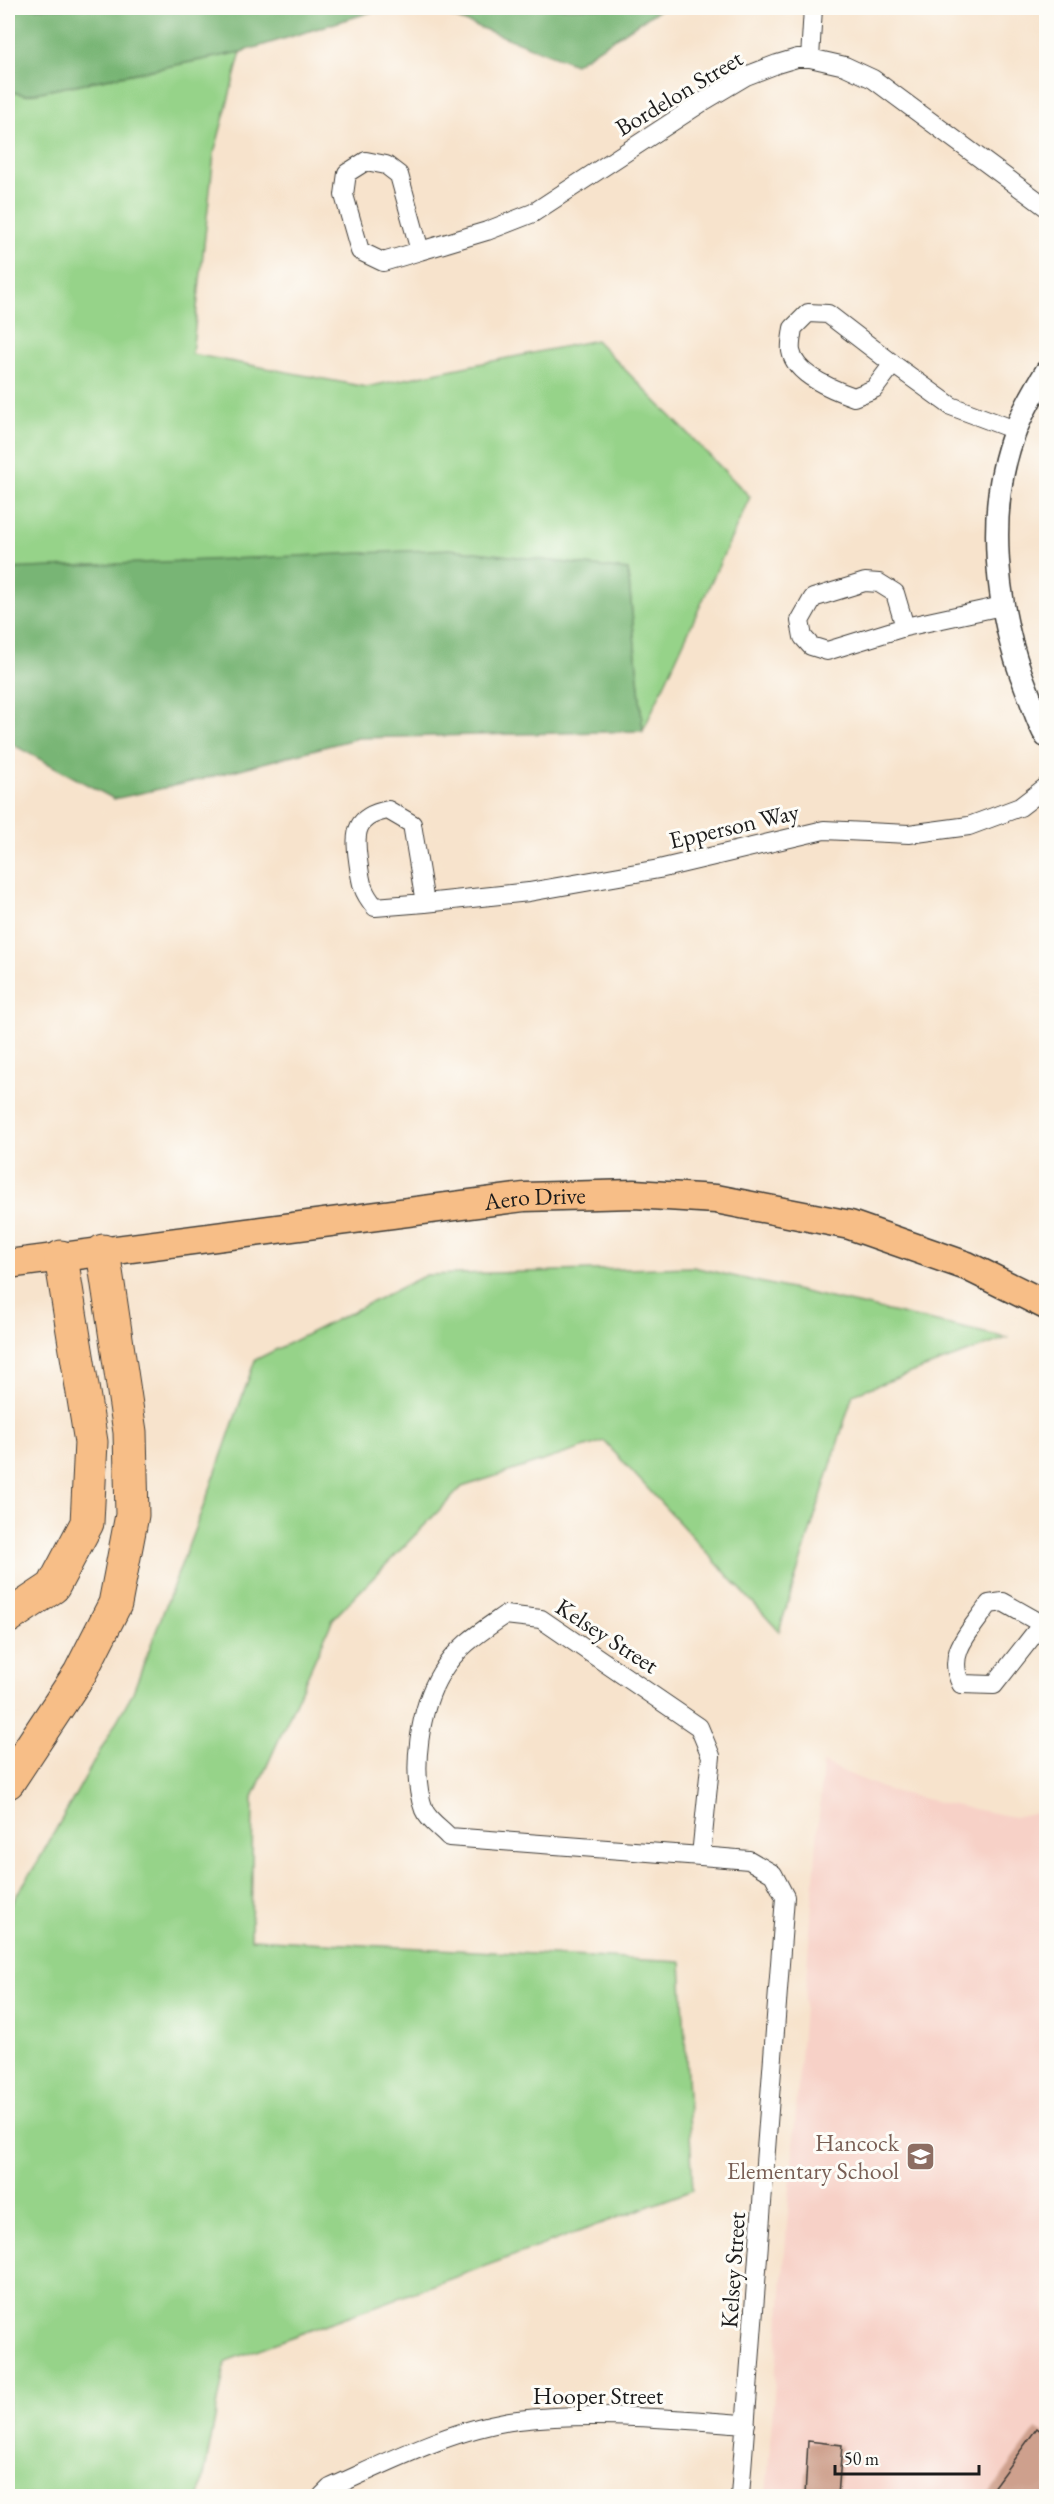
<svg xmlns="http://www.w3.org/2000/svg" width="1054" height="2504" viewBox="0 0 1054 2504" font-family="'EB Garamond',serif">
<rect width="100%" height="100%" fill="#fdfcf7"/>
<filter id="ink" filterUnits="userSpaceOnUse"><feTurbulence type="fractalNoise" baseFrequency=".0167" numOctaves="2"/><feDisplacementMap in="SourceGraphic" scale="12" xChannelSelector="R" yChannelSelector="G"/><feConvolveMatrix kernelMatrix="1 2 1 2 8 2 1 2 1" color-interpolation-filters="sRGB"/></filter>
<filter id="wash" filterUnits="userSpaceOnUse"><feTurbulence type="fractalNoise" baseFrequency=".008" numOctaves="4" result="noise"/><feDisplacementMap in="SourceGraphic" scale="24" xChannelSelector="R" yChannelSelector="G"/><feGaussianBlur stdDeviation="1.35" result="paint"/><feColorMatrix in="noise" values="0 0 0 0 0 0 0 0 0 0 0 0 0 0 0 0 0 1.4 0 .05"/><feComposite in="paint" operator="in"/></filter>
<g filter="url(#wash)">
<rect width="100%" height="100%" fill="#f7e3cc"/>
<path fill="#f7d1c7" d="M 823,1763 L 887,1790 L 943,1803 L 1014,1817 L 1046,1810 L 1046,2496 L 766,2496 Z"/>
<path fill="#96d389" stroke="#597852" stroke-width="1.5" d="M 241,52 L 214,154 L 192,354 L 366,387 L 596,340 L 750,497 L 643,731 L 628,570 L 8,569 L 8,91 L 26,95 Z
M 693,1267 L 1007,1338 L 853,1394 L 779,1631 L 604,1441 L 462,1487 L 333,1619 L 253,1797 L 251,1939 L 681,1962 L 693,2190 L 226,2361 L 200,2496 L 8,2496 L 8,1909 L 37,1863 L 133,1692 L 211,1486 L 255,1360 L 426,1275 Z"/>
<path fill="#78b575" stroke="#4a6848" stroke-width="1.5" d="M 8,8 L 384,8 L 241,52 L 25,95 L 8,91 Z
M 429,8 L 662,8 L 575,64 Z
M 450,549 L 628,570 L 643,731 L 358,738 L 191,782 L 114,799 L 8,742 L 8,569 Z"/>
<g id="blocks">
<path fill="#cea08d" d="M 1037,2428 L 1047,2436 L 1047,2496 L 987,2496 Z
M 808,2441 L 842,2445 L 838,2496 L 805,2496 Z"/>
</g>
</g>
<g filter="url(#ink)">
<use href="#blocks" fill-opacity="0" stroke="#3d3a36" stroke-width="1.5"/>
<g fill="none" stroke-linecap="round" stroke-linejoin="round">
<defs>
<path id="minor" d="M 810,58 L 813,8
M 366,161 L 386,165 L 399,175 L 420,251 L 383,262 L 360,251 L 344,195 L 347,173 Z
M 420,251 L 487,231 L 533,213 L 704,101 L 746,76 L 777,64 L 797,58 L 810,58 L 845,66 L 873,79 L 1046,207
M 808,313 L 828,314 L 893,364 L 874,389 L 854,397 C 834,390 795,375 791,351 C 790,345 792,335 793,328 Z
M 893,364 L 951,406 L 1015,430
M 865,582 L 879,583 L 895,593 L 905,627 L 827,651 L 811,646 L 803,637 L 800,621 L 813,598 Z
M 905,627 L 1002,606
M 388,810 L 412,824 L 425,903 L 375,907 C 361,890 361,882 358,860 C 354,831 356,816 388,810 Z
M 425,903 L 529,892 L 659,869 L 824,830 L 909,834 L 969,826 L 1020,807 L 1046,787
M 1003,1602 L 1042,1624 L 994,1685 L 961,1684 C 945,1652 971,1631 989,1604 Z
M 505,1615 L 541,1619 L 699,1727 L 711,1756 L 701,1856 L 449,1837 C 442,1829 428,1820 424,1810 C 410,1772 420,1707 441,1673 C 456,1647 482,1631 505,1615 Z
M 701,1856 L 749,1860 L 773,1874 L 785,1897 L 740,2496
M 322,2496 L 330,2488 C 388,2462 454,2428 518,2420 C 594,2411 670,2419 746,2424"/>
<path id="tertiary" d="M 1046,372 C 1035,390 1024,409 1016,429 C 984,507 996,614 1027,690 C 1033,705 1038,723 1046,736"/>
<g id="primary">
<path id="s1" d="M 8,1264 L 524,1197 L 634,1194 L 716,1199 L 850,1225 L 967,1266 L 1046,1305"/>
</g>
<path id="motorway" d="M 8,1617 L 53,1587 L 87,1523 L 91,1442 L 61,1257
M 8,1782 L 80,1673 L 115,1604 L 132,1515 L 130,1432 L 103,1251"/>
</defs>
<use href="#minor" stroke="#3d3a36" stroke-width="20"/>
<use href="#tertiary" stroke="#3d3a36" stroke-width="25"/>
<use href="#primary" stroke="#3d3a36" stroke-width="31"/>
<use href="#motorway" stroke="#3d3a36" stroke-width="35"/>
<use href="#minor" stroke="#fff" stroke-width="18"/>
<use href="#tertiary" stroke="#fff" stroke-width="22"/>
<use href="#primary" stroke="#f7be87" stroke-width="28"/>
<use href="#motorway" stroke="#f7be87" stroke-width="33"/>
</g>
</g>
<defs>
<symbol id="school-square" viewBox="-11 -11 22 22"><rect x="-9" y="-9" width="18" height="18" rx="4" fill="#8d6e63" stroke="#fdfcf7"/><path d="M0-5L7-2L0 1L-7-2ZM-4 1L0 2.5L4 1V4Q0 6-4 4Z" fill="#fff"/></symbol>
</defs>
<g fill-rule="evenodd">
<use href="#school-square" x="904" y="2140" width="33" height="33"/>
</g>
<g text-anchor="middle" stroke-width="6" stroke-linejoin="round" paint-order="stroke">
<g font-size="24" fill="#1c1c1c" stroke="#fdfcf7">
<text transform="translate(679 93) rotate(-31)" y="8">Bordelon Street</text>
<text transform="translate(734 826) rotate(-13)" y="8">Epperson Way</text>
<text dy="8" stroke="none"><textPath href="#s1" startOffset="531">Aero Drive</textPath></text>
<text transform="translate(607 1636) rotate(33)" y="8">Kelsey Street</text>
<text transform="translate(733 2270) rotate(-86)" y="8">Kelsey Street</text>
<text x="598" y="2404">Hooper Street</text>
</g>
<g font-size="24" fill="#785e54" stroke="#fdfcf7" text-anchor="end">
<text x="899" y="2151">Hancock<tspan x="899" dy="28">Elementary School</tspan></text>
</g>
</g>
<rect width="1054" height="2504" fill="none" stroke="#fdfcf7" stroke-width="30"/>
<path d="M835 2465v9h144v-9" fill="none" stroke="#1c1c1c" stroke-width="3"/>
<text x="844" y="2465" font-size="18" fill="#1c1c1c" stroke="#fdfcf7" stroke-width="4.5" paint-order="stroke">50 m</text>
</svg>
